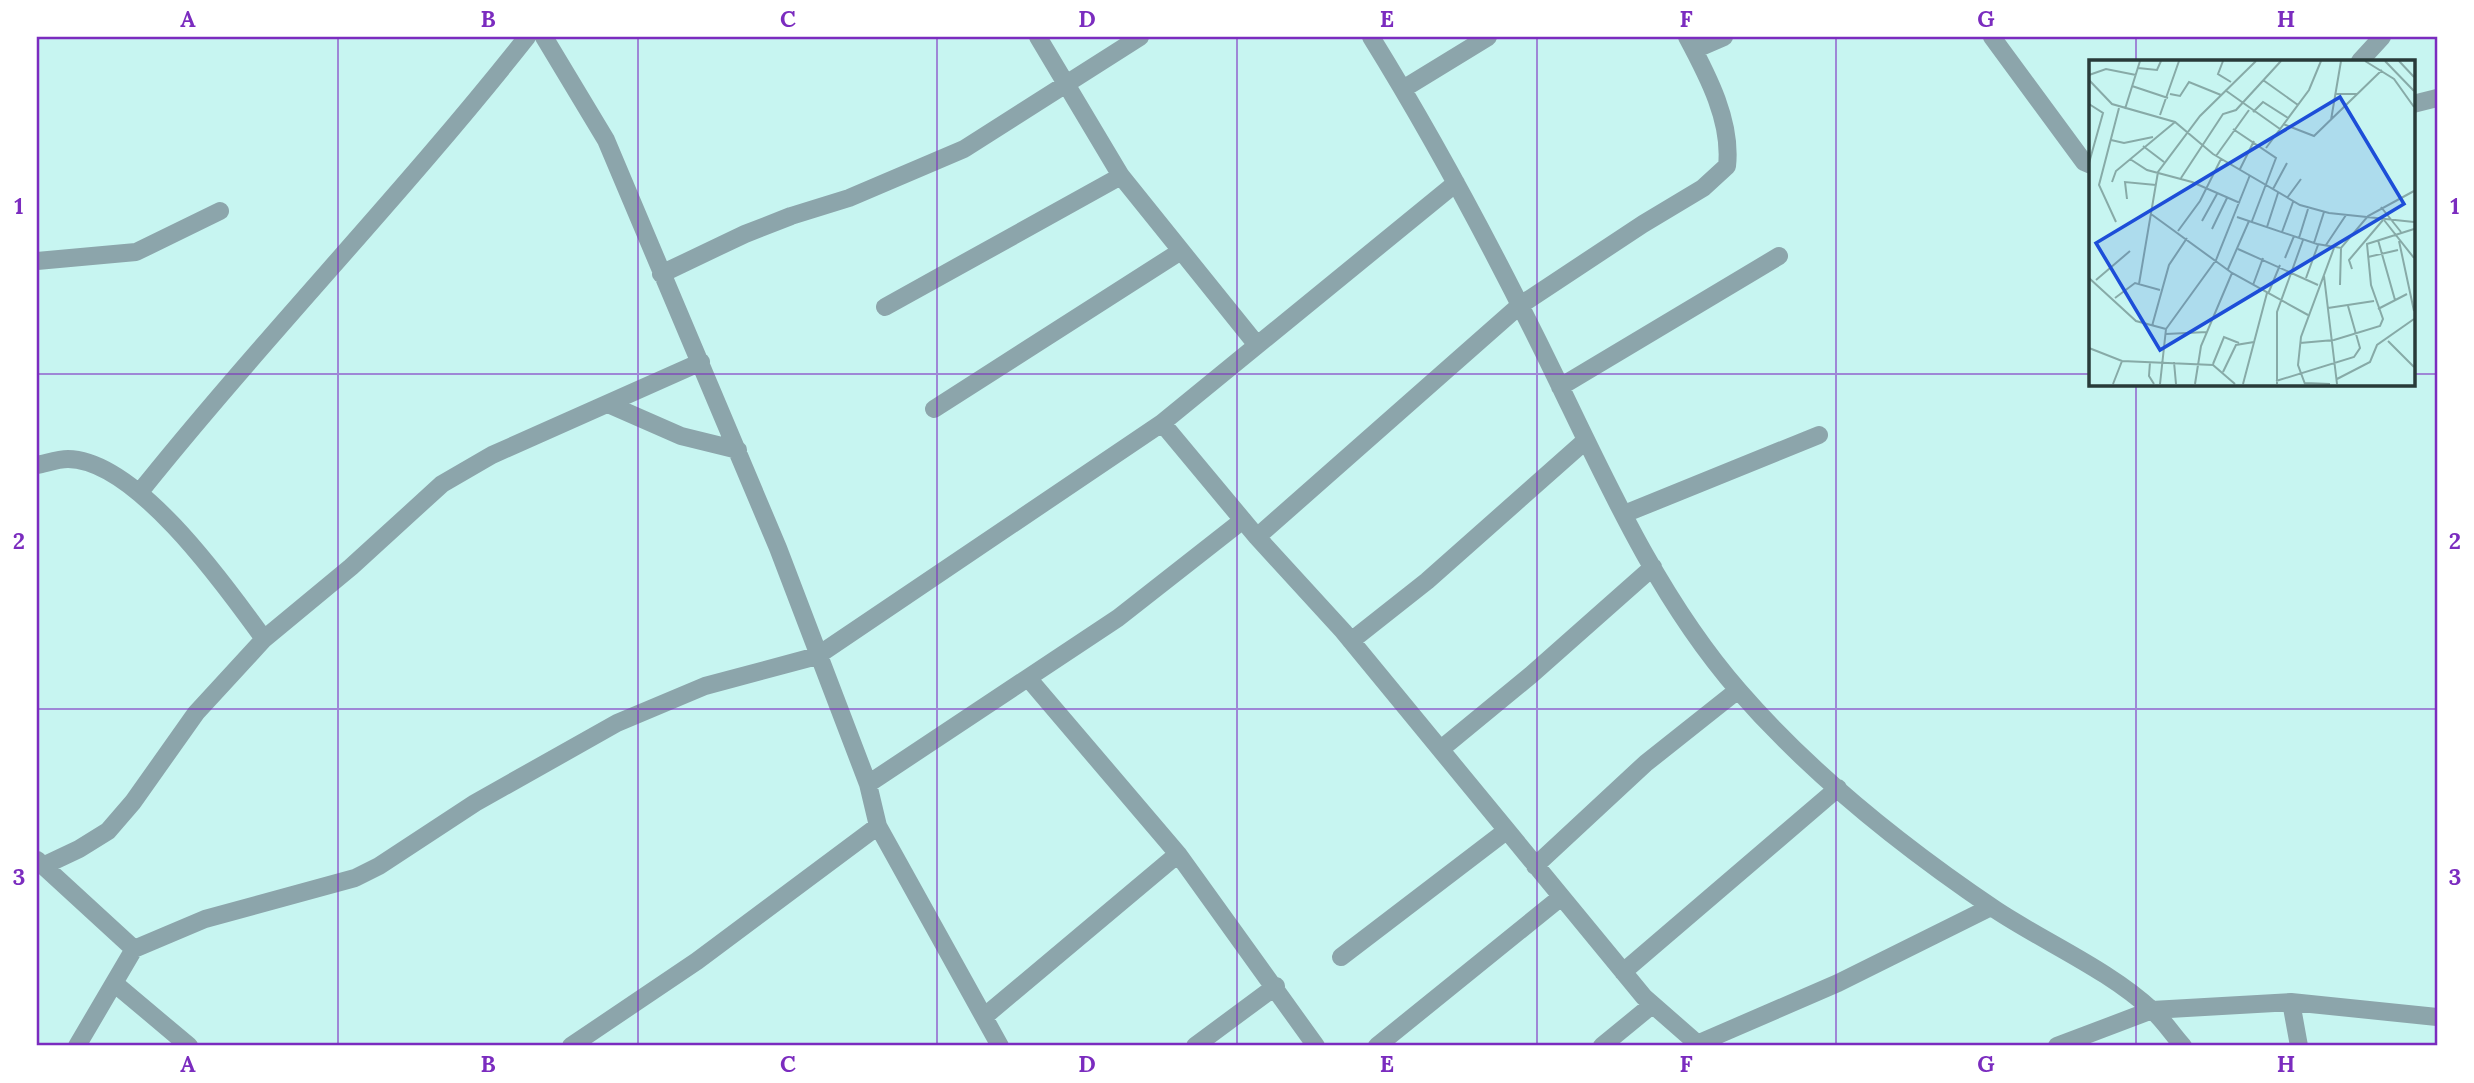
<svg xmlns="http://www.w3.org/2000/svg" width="2474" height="1083" viewBox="0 0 2474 1083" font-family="Lora,serif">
<rect width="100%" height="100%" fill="#c7f5f1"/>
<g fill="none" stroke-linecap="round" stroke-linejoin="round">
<path stroke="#8ca5ab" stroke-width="18" d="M 544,37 L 606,140 L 778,548 L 868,784 L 878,826 L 1000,1046
M 1038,37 L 1121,176 L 1257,345
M 1371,37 C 1441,150 1503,268 1561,388 C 1611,492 1662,603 1739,691 C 1812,775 1904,848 1996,910 C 2046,943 2109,970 2153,1011 C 2164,1021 2173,1035 2183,1046
M 1992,37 L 2084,162 L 2091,165
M 1694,50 L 1724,37
M 2360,61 L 2382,37
M 1403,89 L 1488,37
M 2413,104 L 2437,98
M 37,261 L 136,252 L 220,211
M 661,274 L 745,234 L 791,216 L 849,198 L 964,149 L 1140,37
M 885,307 L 1121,176
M 1560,387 L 1779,256
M 608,404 L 681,436 L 738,450
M 934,409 L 1181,251
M 1162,423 L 1257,537 L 1343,631 L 1644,997 L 1700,1046
M 37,465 C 47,463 58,459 68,459 C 137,460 227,588 264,639
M 139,493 C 264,337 403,194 527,37
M 1624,514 L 1819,435
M 1257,537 L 1519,306 L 1643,224 L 1703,188 L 1727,166 C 1732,122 1708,76 1687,37
M 1351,641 L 1427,581 L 1585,441
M 1028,678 L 1178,854 L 1316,1046
M 1441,749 L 1531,675 L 1653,567
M 868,784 L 1118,618 L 1243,520
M 37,860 L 134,949
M 43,866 L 79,849 L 108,831 L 133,802 L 196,713 L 264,639 L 351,567 L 442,484 L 492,455 L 701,362
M 1535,866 L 1646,763 L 1738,690
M 1341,957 L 1506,831
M 1623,972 L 1838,788
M 114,983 L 189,1046
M 2291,1002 L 2299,1046
M 985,1016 L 1178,854
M 1697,1044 L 1838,983 L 1991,907
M 77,1046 L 134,949 L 205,919 L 355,878 L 379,866 L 475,803 L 617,723 L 705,686 L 817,656 L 1162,423 L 1456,183
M 571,1046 L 697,961 L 878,826
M 1195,1046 L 1276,986
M 1377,1046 L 1560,898
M 1602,1046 L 1652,1005
M 2057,1046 L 2152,1010 L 2291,1002 L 2437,1017"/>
</g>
<path fill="none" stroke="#7b2cbf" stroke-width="2" stroke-opacity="0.55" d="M 338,37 L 338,1046M 638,37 L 638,1046M 937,37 L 937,1046M 1237,37 L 1237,1046M 1537,37 L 1537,1046M 1836,37 L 1836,1046M 2136,37 L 2136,61M 37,374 L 2091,374M 2413,374 L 2437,374M 2136,383 L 2136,1046M 37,709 L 2437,709"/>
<g transform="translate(2089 60)">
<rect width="326" height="326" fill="#c7f5f1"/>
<path fill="none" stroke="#87aaa7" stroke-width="2" d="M 134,1 L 129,14 L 142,22M 276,1 L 305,19 L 325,47M 296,1 L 325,31M 310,1 L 325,17M 49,8 L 68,10 L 72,1M 0,15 L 17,9 L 47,15M 0,20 L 23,44 L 86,62 L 124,94 L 211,145 L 240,153 L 325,162M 174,20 L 209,45M 43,26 L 79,38M 136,30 L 191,69M 81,34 L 91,36 L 100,22 L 132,35M 246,34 L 268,34M 0,44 L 14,53 L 0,103M 36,49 L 51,1M 164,52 L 174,42 L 199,58M 71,55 L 90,1M 242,60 L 252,1M 194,64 L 225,76 L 293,10M 144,69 L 187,98 L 163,161M 22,80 L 35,83 L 64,77M 54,86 L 75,102M 177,88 L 220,30 L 232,1M 127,96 L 160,50M 41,99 L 58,110 L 103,122 L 151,143M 151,109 L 165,81M 92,118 L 134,54 L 147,50 L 192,1M 23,122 L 27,111 L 86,62M 184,129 L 198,103M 198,138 L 212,119M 38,139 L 36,122 L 67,125M 292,147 L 312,172M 62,154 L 143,213 L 219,255M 148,157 L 228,184 L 252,188 L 279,156 L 325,131M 295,160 L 325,198M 113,161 L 128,134M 27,162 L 10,125 L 30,48M 178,167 L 189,133M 123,169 L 138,138M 89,171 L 111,141 L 132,99M 193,172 L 204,142M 210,178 L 219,149M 289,180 L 306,240M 310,181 L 325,251M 225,183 L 235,152M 237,185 L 257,155M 149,189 L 229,225M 279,197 L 309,190M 196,198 L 205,176M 139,209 L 160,161M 263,209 L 260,200 L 294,160M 235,216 L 248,324M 0,218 L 47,261 L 77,269M 217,218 L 229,185M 7,220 L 41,191M 50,224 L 69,112 L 111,56 L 167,1M 164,225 L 174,198M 251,225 L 252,188M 179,234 L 191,205M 26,238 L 46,223 L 71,230M 239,248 L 285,241M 289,249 L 318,234M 63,266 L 80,205 L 98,178M 77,274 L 118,272M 299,281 L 325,307M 211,283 L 245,280 L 291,266 L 294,259 L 282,225 L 278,184 L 325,169M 0,288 L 33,301 L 124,305 L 146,324M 61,302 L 60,316 L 65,324M 85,302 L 87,324M 124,304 L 135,277 L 150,283M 134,312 L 147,285 L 165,282M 248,319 L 281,302 L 288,285 L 325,259M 187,321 L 265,297 L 271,288 L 259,246M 216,323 L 241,324M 24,324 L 33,301M 71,324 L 77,269 L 127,200 L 161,115M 106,324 L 112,286 L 143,213M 154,324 L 178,233M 188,324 L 188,252 L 214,180M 216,324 L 209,305 L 212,277 L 245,188"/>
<path fill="#1d4ed8" fill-opacity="0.15" stroke="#1d4ed8" stroke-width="3.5" d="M 251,37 L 315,144 L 71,290 L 7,183 Z"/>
<rect width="326" height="326" fill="none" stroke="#283a39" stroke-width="3.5"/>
</g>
<rect width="2474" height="1083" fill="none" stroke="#ffffff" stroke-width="77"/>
<rect x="38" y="38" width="2398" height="1006" fill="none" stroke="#7b2cbf" stroke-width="2.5"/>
<g font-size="23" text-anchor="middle" font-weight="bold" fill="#7b2cbf">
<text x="188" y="27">A</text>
<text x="488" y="27">B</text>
<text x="788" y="27">C</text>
<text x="1087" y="27">D</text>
<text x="1387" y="27">E</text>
<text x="1686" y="27">F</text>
<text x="1986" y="27">G</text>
<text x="2286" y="27">H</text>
<text x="19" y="214">1</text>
<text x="2455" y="214">1</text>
<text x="19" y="549">2</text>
<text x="2455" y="549">2</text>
<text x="19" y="885">3</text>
<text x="2455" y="885">3</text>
<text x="188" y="1072">A</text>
<text x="488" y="1072">B</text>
<text x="788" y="1072">C</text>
<text x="1087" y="1072">D</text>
<text x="1387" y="1072">E</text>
<text x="1686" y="1072">F</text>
<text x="1986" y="1072">G</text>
<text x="2286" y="1072">H</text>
</g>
</svg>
